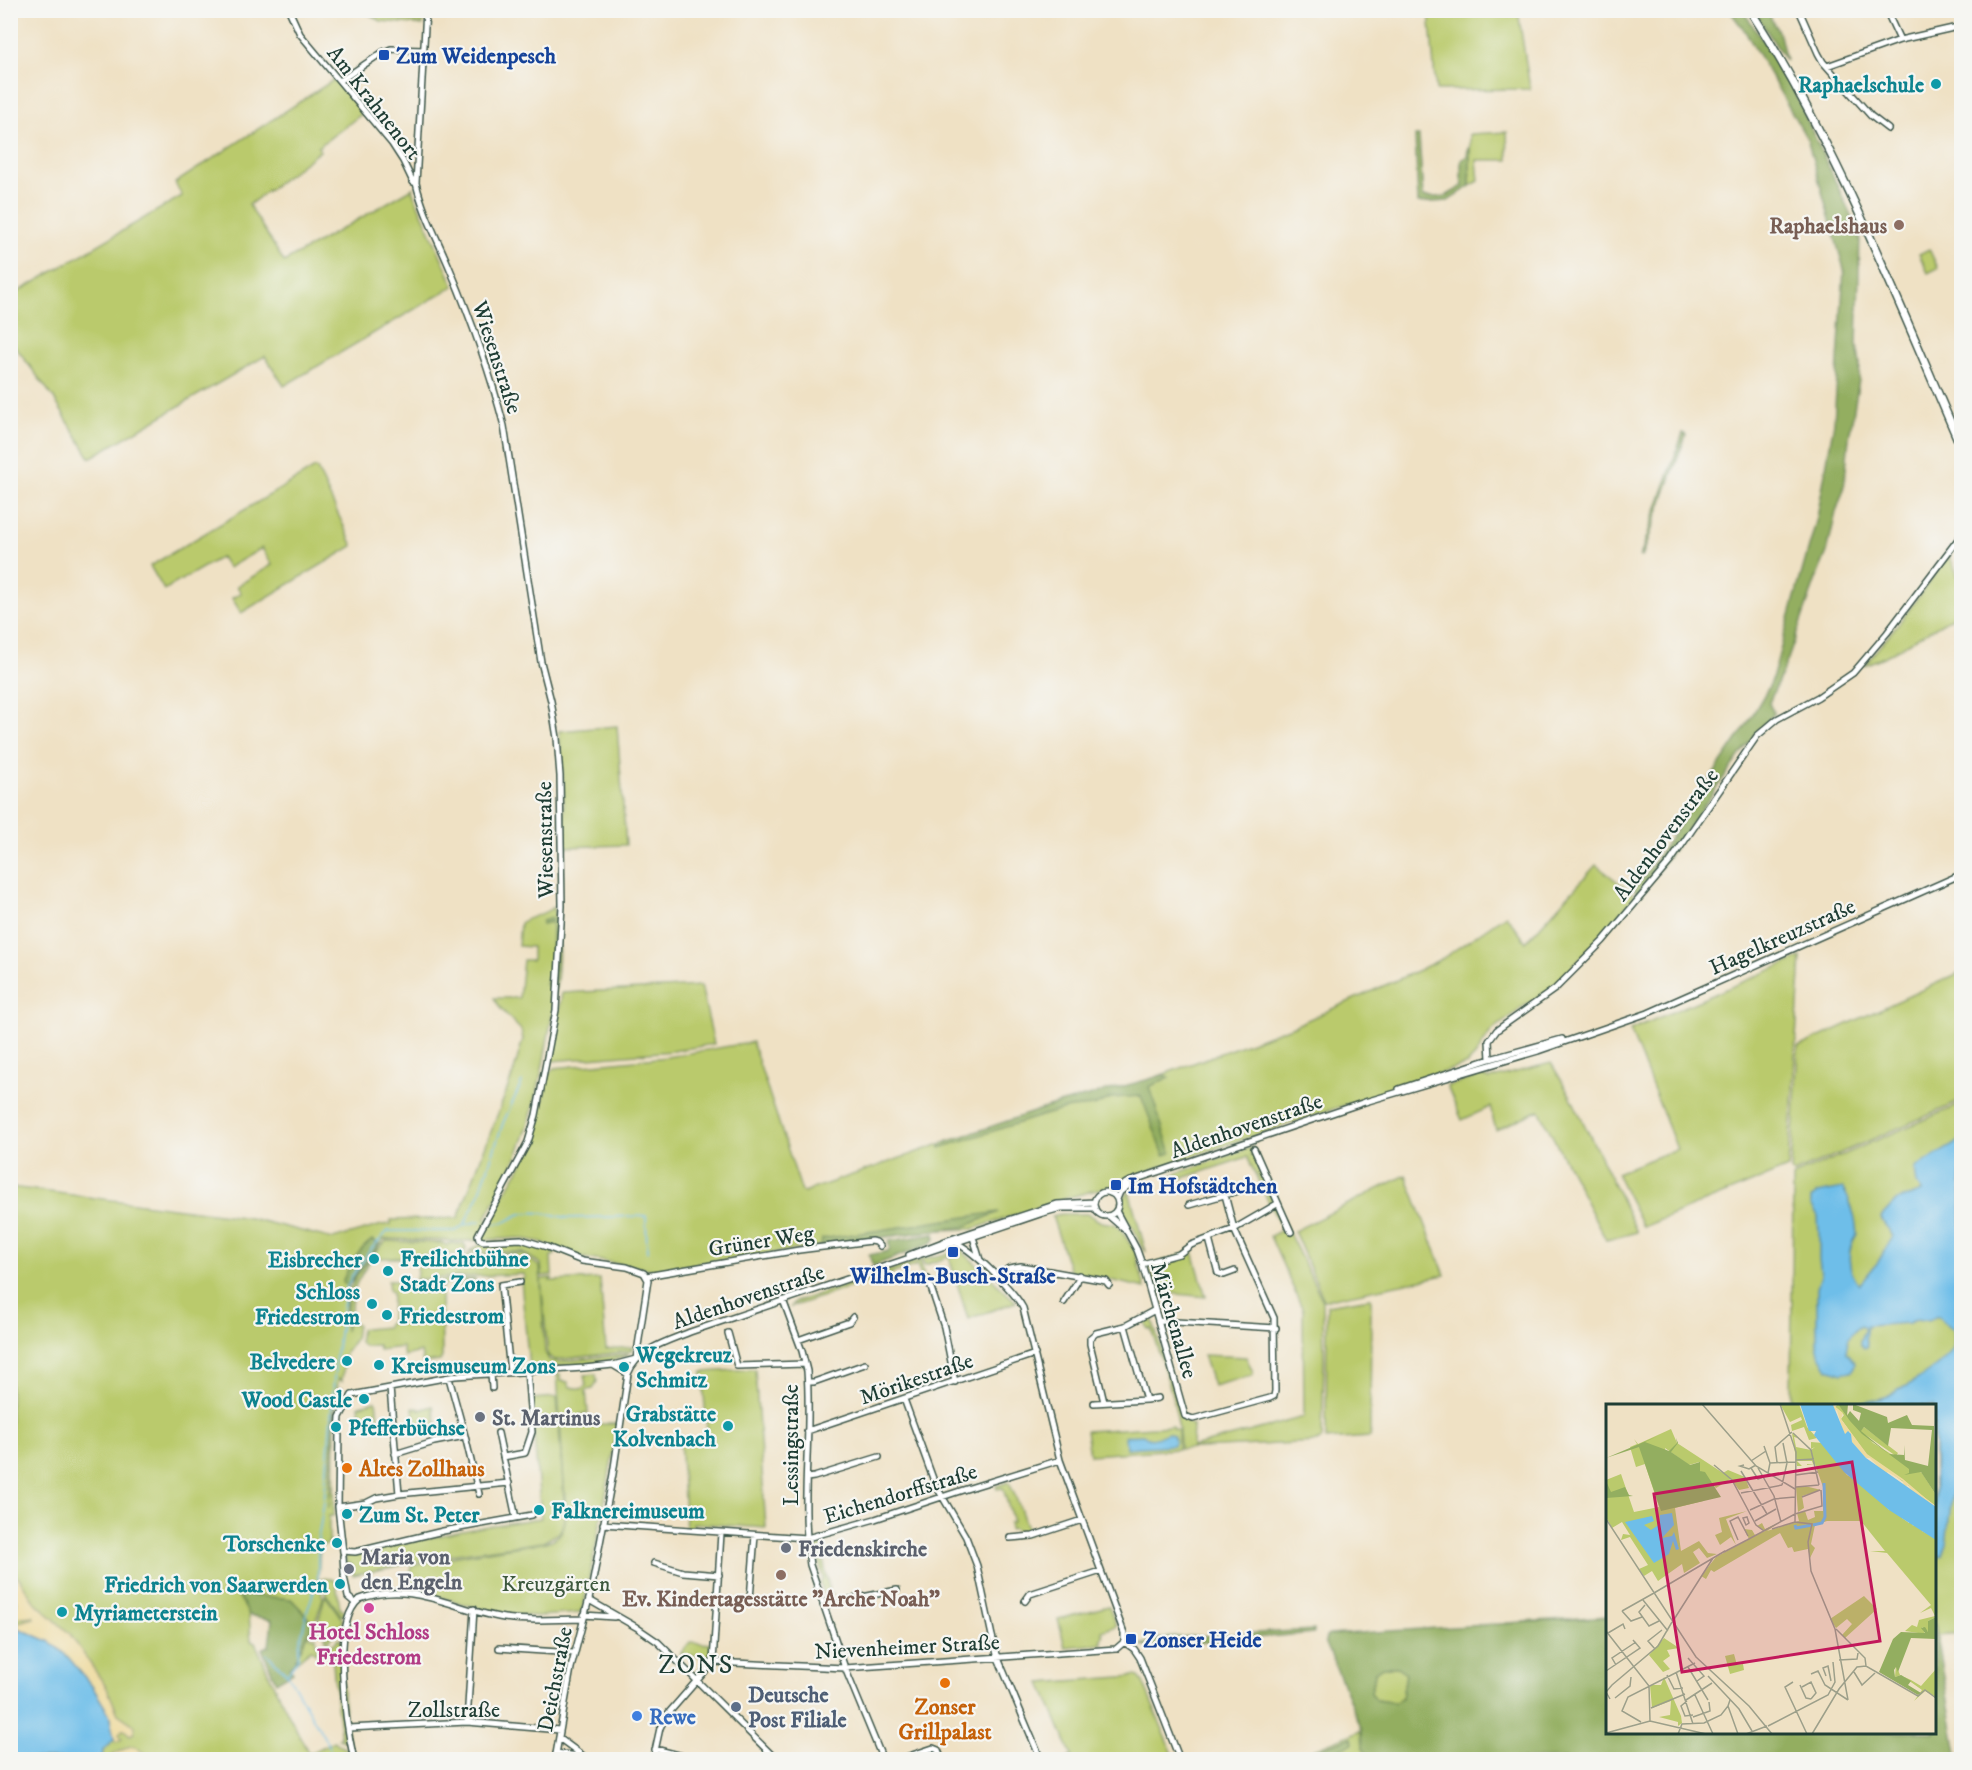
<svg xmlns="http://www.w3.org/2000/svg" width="1972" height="1770" viewBox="0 0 1972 1770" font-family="'IM FELL DW Pica',serif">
<rect width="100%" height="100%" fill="#f6f6f2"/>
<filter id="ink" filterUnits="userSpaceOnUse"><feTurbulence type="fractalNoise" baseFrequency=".0167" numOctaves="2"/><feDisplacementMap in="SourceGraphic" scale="12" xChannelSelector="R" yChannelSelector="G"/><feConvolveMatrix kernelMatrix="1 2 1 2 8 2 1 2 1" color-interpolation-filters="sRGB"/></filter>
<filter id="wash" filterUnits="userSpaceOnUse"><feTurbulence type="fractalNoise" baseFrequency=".008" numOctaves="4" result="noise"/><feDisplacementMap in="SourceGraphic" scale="24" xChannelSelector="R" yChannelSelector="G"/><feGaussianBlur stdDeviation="1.35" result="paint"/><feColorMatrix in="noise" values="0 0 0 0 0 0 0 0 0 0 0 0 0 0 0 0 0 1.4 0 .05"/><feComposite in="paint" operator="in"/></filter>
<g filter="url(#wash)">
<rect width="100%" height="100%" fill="#efe1c4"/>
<path fill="#baca6c" stroke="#6c8450" stroke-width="1.5" d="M 363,11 L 424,11 L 423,25 L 381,21 Z
M 1429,11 L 1518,11 L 1530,89 L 1436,90 Z
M 335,79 L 363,113 L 318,147 L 320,151 L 249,205 L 284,262 L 413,188 L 412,190 L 454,286 L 284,386 L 265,356 L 90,458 L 53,397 L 11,341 L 11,296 L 182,196 L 175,183 Z
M 1507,132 L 1508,160 L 1477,160 L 1479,181 L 1470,186 L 1470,134 Z
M 1929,249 L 1938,268 L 1928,273 L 1919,254 Z
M 315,468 L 317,469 L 353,546 L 241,613 L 232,598 L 241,593 L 237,586 L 272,565 L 262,548 L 228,568 L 221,557 L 164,590 L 150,566 Z
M 1949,555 L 1961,583 L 1961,612 L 1886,656 L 1864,665 L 1902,619 Z
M 617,726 L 626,845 L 565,847 L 563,775 L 559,731 Z
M 1596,865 L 1636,896 L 1559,982 L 1551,990 L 1519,1009 L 1517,1012 L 1491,1031 L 1475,1056 L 1467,1064 L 1116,1182 L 1110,1186 L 1067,1198 L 973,1229 L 933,1230 L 654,1270 L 579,1257 L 541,1242 L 519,1238 L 463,1241 L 384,1239 L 349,1285 L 346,1299 L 345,1331 C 349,1320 346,1309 348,1297 C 353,1275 371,1257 386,1241 L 443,1243 L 446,1245 L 450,1243 L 464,1244 L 466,1249 L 463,1254 L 416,1256 L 416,1258 L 377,1258 L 373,1256 C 357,1282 348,1289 352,1324 L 357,1324 L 355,1339 L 345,1353 L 342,1381 L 339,1378 L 333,1408 L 329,1508 L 330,1491 L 332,1491 L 334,1417 L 337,1397 L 341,1387 L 335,1417 L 334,1513 L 333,1516 L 329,1516 L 329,1543 L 320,1546 L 318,1579 L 323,1598 L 315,1623 L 315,1630 L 310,1631 L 310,1637 L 316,1637 L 317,1651 L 315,1653 L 311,1649 L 294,1663 L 313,1622 L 291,1599 L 238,1595 L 249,1615 L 251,1641 L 255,1642 L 274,1686 L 309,1754 L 334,1741 L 350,1752 L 351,1759 L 102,1759 L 103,1750 L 114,1739 L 109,1714 L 92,1686 L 11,1625 L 11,1611 L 16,1607 L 17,1602 L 10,1594 L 11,1187 L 250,1218 L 333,1239 L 382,1225 L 391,1224 L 391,1220 L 458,1218 L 513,1074 L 523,1039 L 521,1030 L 501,1009 L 494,998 L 519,998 L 523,960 L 532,960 L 532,947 L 518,946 L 520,923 C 530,916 543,916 553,907 C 565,948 555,1002 547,1043 C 541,1078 534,1112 521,1145 C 512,1171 498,1195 485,1219 L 489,1220 L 521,1166 L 536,1134 L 549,1073 L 554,1068 L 667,1057 L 752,1042 L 802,1192 L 804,1192 L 940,1144 L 940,1146 L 1099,1098 L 1294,1026 L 1419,970 L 1443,958 L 1506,915 L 1526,942 Z
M 1801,957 L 1788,1168 L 1643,1227 L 1616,1173 L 1677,1149 L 1630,1030 Z
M 1961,972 L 1961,1101 L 1794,1173 L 1791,1171 L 1798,1047 Z
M 701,986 L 714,1044 L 673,1051 L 552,1061 L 551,1060 L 562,993 Z
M 1551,1063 L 1570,1095 L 1637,1232 L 1606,1240 L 1539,1110 L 1496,1130 L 1490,1107 L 1462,1120 L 1447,1086 L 1481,1076 L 1489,1079 Z
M 1961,1104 L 1962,1633 L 1936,1635 L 1957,1759 L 1570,1759 L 1522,1635 L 1506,1623 L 1607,1616 L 1608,1732 L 1934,1732 L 1934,1406 L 1791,1405 L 1793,1178 L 1795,1175 Z
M 1252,1147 L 1251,1155 L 1254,1155 L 1278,1211 L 1323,1301 L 1324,1360 L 1322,1438 L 1321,1440 L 1316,1442 L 1180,1449 C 1180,1408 1163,1367 1151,1328 L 1148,1329 L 1144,1319 L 1152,1319 L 1183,1419 L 1193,1426 L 1192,1447 L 1304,1417 L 1303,1310 L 1270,1236 L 1282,1230 L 1247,1157 L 1174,1181 L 1172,1175 Z
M 1406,1175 L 1445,1275 L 1324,1300 L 1294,1231 Z
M 1129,1191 L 1146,1252 L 1141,1246 L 1134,1229 L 1124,1215 L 1124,1198 Z
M 1061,1214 L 1088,1214 L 1101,1222 L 1115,1224 L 1123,1233 L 1135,1251 L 1145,1288 L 1070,1271 L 1052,1216 Z
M 507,1242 L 525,1242 L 554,1252 L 555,1255 L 551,1256 L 552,1275 L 542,1276 L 541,1264 L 522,1252 L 469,1252 C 479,1242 493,1243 507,1242 Z
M 1192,1248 L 1206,1297 L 1157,1292 L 1150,1265 L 1180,1256 Z
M 956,1250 L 962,1251 L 1016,1302 L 968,1319 L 949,1257 L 925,1265 L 922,1259 L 952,1253 Z
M 522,1254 L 540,1267 L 545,1352 L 549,1360 L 558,1362 L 629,1354 C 610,1366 553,1367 529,1368 L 521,1280 L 525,1278 L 524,1274 L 416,1279 L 418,1265 L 460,1263 L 467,1255 Z
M 920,1260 L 924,1274 L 921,1275 L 917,1265 L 791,1307 L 795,1302 Z
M 552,1278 L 550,1281 L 600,1279 L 606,1349 L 633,1347 L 631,1351 L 555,1360 L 548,1356 L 541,1279 Z
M 475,1279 L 475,1281 L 460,1282 L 460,1286 C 452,1282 447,1281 441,1289 L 442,1357 L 440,1361 L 423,1363 L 421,1352 L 404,1356 L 402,1347 L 379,1350 L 378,1345 L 364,1346 L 359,1343 L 361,1329 L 364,1328 L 365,1329 L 387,1327 L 388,1324 L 391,1323 L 392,1292 L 389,1292 L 388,1281 L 444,1281 L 445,1280 Z
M 1371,1298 L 1370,1437 L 1326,1440 L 1327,1305 Z
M 1203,1355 L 1246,1357 L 1253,1372 L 1253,1375 L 1213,1386 Z
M 755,1369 L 766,1528 L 693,1523 L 693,1528 L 686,1528 L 680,1441 L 708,1441 L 702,1372 Z
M 557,1374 L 560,1374 L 561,1381 L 568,1382 L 570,1387 L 582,1389 L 586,1385 L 584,1375 L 596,1374 L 597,1381 L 593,1389 L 586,1390 L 588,1414 L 580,1414 L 580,1424 L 618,1424 L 605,1499 L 584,1604 L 580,1613 L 538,1616 L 499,1614 L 412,1589 L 411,1566 L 457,1556 L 546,1542 C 561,1538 564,1530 566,1515 Z
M 557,1397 L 565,1515 L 564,1523 L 559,1533 L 543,1542 L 456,1554 L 353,1575 L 352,1565 L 348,1563 L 345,1566 L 346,1555 L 482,1527 L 541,1518 L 531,1399 Z
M 376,1401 L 379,1422 L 365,1422 L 364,1416 L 360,1416 L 359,1405 Z
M 433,1406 L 438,1430 L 430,1432 L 428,1426 L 416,1427 L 413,1408 L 419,1408 L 420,1410 Z
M 1172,1426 L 1173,1429 L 1178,1430 L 1178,1449 L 1090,1455 L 1086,1431 Z
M 1009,1482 L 1019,1505 L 1029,1534 L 1024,1536 L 1013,1528 L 1010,1529 L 1009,1523 L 1013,1522 L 1003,1488 L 997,1489 L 996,1486 Z
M 817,1540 L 822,1541 L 823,1548 L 821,1549 L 830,1594 L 833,1594 L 833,1600 L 826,1600 L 820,1583 L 823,1578 L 818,1557 L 813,1555 C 812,1548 811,1544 817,1540 Z
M 321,1578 L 331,1579 L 336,1582 L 340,1608 L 345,1612 L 344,1615 L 341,1615 L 326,1594 Z
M 325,1595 L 343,1620 L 337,1633 L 327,1642 L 325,1637 L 329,1636 L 328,1628 L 320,1629 L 319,1619 Z
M 1109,1606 L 1116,1626 L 1102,1631 L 1103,1637 L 1101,1639 L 1102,1644 L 1065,1647 L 1058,1619 Z
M 338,1638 L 341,1639 L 343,1695 L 336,1696 L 332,1653 L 326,1654 L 326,1648 L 335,1643 Z
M 690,1642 L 711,1644 L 711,1657 L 680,1654 Z
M 1382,1667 L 1397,1667 L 1406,1673 L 1402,1698 L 1395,1703 L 1377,1700 L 1371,1693 L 1374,1673 Z
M 1135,1676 L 1139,1677 L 1143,1682 L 1175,1759 L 1065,1759 L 1072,1756 L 1041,1683 Z
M 343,1696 L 349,1743 L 339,1739 L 341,1738 L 336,1697 Z
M 1362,1730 L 1363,1749 L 1372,1759 L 1286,1760 Z"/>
<path fill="#93ae60" stroke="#59764a" stroke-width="1.5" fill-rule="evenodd" d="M 1730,11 L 1743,11 L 1771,52 L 1791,85 L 1860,235 L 1857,345 L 1860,364 L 1859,380 L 1849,438 L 1844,489 L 1836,512 L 1827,552 L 1816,579 L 1788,659 L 1769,703 L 1774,714 L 1757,731 L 1640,896 L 1633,887 L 1644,877 L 1746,726 L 1771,683 L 1817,518 L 1834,422 L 1844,269 L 1807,139 L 1746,33 Z
M 1754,11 L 1767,11 L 1780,35 L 1786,61 Z
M 1415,136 L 1419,136 L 1423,197 L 1444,197 L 1463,186 L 1461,178 L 1461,160 L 1467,156 L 1468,148 L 1470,148 L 1470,186 L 1448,201 L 1418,203 Z
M 1683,433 L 1686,435 L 1642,557 L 1640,556 Z
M 552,918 L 556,918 L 559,925 L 554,989 L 546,984 L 551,967 L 552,926 L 551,922 L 542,924 L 542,921 Z
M 1164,1075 L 1169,1077 L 1149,1087 L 1171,1153 L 1164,1155 L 1141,1096 L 1111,1098 L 1094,1106 L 1071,1108 L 1047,1114 L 940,1148 L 940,1144 L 1048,1107 Z
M 999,1212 L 964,1227 L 821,1245 L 822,1239 Z
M 935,1234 L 935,1239 L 930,1244 L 873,1266 L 869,1255 L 888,1251 L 890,1248 L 888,1241 Z
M 372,1240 L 379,1244 L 348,1285 L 344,1284 L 343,1280 C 350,1263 358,1250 372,1240 Z
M 238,1594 L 291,1599 L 313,1622 L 294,1663 L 289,1667 L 293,1672 L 276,1682 L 262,1649 L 269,1646 L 272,1620 L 249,1615 Z
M 1607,1617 L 1608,1732 L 1934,1732 L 1935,1624 L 1958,1759 L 1372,1759 L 1363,1749 L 1362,1730 L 1325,1641 L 1326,1637 L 1329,1635 ZM 1382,1667 L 1397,1667 L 1406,1673 L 1402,1698 L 1395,1703 L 1377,1700 L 1371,1693 L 1374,1673 Z
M 1314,1630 L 1314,1633 L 1148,1647 L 1141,1645 L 1161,1638 Z
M 1352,1737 L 1353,1743 L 1316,1759 L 1292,1759 Z"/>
<path fill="#eeda9e" stroke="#868c69" stroke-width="1.5" d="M 10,1573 L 19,1578 L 33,1600 L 70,1634 L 107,1688 L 118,1714 L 134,1725 L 134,1733 L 130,1735 L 123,1729 L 119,1734 L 122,1739 L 116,1742 L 114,1740 L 109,1714 L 92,1686 L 68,1657 L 50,1642 L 11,1625 L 11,1624 L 34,1618 L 33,1616 L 11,1618 L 11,1611 L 16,1606 L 17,1601 L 11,1594 Z
M 130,1746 L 134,1746 L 147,1755 L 151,1754 L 164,1758 L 163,1760 L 112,1759 L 113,1755 Z"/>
<path fill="#6ebee9" stroke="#467e8e" stroke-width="1.5" d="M 1961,1140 L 1961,1465 L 1955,1472 L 1946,1544 L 1942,1556 L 1935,1559 L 1934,1406 L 1846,1405 C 1857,1403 1869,1402 1879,1399 C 1897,1393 1944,1365 1953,1349 C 1955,1344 1954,1336 1954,1330 L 1937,1316 L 1929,1321 L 1916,1319 L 1909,1323 L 1867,1326 L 1865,1338 L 1867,1347 L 1864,1348 L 1860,1344 L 1860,1340 L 1865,1328 L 1861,1325 C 1851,1332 1848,1338 1846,1352 L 1855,1363 L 1853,1370 L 1842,1374 L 1828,1369 L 1819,1353 L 1817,1344 L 1817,1288 L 1821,1275 L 1819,1260 L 1819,1236 L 1818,1217 L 1811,1204 L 1811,1198 L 1817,1193 L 1843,1188 C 1851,1202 1856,1218 1857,1234 C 1846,1251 1847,1269 1859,1285 L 1878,1262 L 1893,1237 C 1890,1229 1883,1225 1881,1217 L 1896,1201 L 1922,1191 L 1917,1184 L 1915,1169 L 1918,1166 Z
M 1168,1433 L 1173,1435 L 1175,1440 L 1173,1445 L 1126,1448 L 1125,1436 L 1143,1435 C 1153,1443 1158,1436 1168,1433 Z
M 11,1625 L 50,1642 L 68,1657 L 92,1686 L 109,1714 L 114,1739 L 103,1750 L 102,1759 L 11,1759 Z"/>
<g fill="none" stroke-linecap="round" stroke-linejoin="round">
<path stroke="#6ebee9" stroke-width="1.5" d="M 488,1223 C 508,1227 509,1216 525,1213 C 539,1211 555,1215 568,1218 L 646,1216 L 647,1252
M 464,1225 L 479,1195 L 503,1123 L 522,1082
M 307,1612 L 318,1578 L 318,1539 L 324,1503 L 336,1354 L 346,1289 L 352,1276 L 372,1248 L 388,1231 L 456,1231 L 464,1225 L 480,1221
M 306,1618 L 307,1614
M 267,1654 L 289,1676
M 288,1673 L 298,1658 L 299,1647 L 305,1620
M 290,1678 L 325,1739
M 326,1741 L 335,1760"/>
</g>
</g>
<g filter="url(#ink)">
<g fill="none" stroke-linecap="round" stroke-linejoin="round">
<defs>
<path id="minor" d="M 289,10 L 300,34 L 392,144 L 403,161 L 413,182 L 416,183
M 426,10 L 416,183 C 423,213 438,240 450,269 C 471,319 490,372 504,426 L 541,662 L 551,701 L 557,738 L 560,776 L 562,906 L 556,1010 L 536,1115 L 528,1142 L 478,1235 L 479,1239 L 483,1241 L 521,1239 L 547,1247 L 582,1261 L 627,1267 L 644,1273 L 648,1280 L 636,1359
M 1799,10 L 1818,53 L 1823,62 L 1871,116 L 1888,129
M 1886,10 L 1900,40
M 1827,66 L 1900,40 L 1962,26
M 340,81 L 383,52 L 391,49 L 424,50
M 1490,1059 L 1489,1041 L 1497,1030 L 1555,989 L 1603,941 L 1670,862 L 1757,736 L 1777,719 L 1818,697 L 1853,673 L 1887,633 L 1962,534
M 1399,1089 L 1490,1059 L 1562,1039
M 1365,1102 L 1538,1051 L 1648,1013 L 1962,874
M 1254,1149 L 1291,1232
M1094 1204a12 12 0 1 1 24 0a12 12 0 1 1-24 0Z
M 1110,1193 L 1128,1182 L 1368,1101
M 1117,1199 L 1120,1192 L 1129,1185
M 1189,1205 L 1245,1189
M 1116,1211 L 1137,1250 L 1142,1264 L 1185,1416 L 1193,1419 L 1270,1398 L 1274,1396 L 1275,1391 L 1274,1318 L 1234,1229 L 1225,1195
M 1109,1216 L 1124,1229
M 971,1236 L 973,1237 L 980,1260
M 1209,1239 L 1218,1273 L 1224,1275 L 1235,1271
M 956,1243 C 973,1250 1014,1291 1023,1308 L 1060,1460 L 1124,1633 L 1124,1642
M 909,1255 L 948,1240 L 1057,1204 L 1094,1202
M 1142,1264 L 1179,1254 L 1191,1245 L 1234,1229 L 1277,1204
M 646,1276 L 799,1250 L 871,1241 L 876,1242 L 880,1246
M 996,1277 L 1009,1268 L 1021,1266 L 1106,1281 L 1109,1285
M 928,1279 L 944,1327 L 955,1382
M 783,1300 L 802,1351 L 807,1371 C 812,1436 800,1501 810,1565 L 845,1668 L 883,1760
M 1064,1302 L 1077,1282 L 1079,1275
M 1159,1321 L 1276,1328
M 1125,1326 L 1155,1310
M 728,1333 L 737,1366 L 805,1364
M 798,1340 L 849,1322 L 853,1317
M 613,1365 L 628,1374
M 510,1372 L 501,1285 L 520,1282
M 491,1373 L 492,1388
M 449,1378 L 465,1436 L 479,1494
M 808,1382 L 814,1382 L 865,1364
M 390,1388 L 399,1494
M 904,1399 L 935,1484 L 966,1537 L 977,1566 L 992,1636 L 998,1658 L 1041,1760
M 1146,1400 L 1158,1398
M 1094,1403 L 1146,1400 L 1125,1326 L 1096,1333 L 1090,1338 L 1090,1344 L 1104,1402
M 807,1431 L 1035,1354
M 498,1433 L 516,1518
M 395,1454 L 434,1442 L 465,1436
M 503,1457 L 525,1453 L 532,1432 L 527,1371
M 807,1478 L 814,1477 L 879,1457
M 338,1507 L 366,1503 L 376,1498 L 399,1494 L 509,1483
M 603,1524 L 807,1538 L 875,1519 L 963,1490 L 1060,1460
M 1010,1538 L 1033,1536 L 1082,1520
M 343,1551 L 355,1552 L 443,1531 L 532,1515
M 343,1552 L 338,1507 L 339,1431 L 340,1417 L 352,1395 L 455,1376 L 584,1368 L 613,1365 L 636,1359
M 343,1556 L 344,1573
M 654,1563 L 683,1572 L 719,1575
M 344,1576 L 348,1597 L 355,1603
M 750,1599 L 755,1535
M 589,1600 L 636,1627 L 658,1642 L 777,1760
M 1025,1601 L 1030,1594 L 1101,1571
M 823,1605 L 897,1590
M 584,1615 L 614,1617
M 1124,1642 L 1134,1649 L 1140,1658 L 1180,1760
M 499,1648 L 574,1653
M 713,1662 L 845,1668 L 1116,1649 L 1124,1642
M 713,1662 L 721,1533
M 467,1722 L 474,1609
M 349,1728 L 467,1722 L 560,1730
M 559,1738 L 582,1755
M 655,1749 L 698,1760
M 556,1753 L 607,1760
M 354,1760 C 346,1725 330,1622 360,1599 C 413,1580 454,1610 504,1618 C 530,1622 557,1619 583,1619
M 555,1760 L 571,1668 L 591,1591 L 613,1474 L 628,1374 C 637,1349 668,1341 690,1332 L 1043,1213 L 1061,1208 L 1095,1208
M 653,1760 L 660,1728 L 666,1716 L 713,1662
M 897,1760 L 933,1748 L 938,1750 L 942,1760"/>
<path id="major" d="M 1750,10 C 1838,147 1897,300 1962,449"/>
</defs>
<use href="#minor" stroke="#3e564a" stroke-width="8"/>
<use href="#major" stroke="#3e564a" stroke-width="10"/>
<use href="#minor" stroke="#fff" stroke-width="5"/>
<use href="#major" stroke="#fff" stroke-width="7"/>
</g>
</g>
<g fill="#1a4fb4" stroke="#f6f6f2" stroke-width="2">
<rect x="378" y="49" width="12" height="12" rx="3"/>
<rect x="1110" y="1179" width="12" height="12" rx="3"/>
<rect x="947" y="1246" width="12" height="12" rx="3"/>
<rect x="1125" y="1633" width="12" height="12" rx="3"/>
</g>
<g fill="#0f9aa8" stroke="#f6f6f2" stroke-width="2">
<circle cx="1936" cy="84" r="6"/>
<circle cx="374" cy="1259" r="6"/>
<circle cx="388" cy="1271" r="6"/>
<circle cx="372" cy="1304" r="6"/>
<circle cx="387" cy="1315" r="6"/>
<circle cx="347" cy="1361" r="6"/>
<circle cx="379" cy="1365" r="6"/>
<circle cx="624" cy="1367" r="6"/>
<circle cx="364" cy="1399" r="6"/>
<circle cx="728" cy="1426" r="6"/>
<circle cx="336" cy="1427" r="6"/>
<circle cx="539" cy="1510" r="6"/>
<circle cx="347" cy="1514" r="6"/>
<circle cx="337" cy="1543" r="6"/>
<circle cx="340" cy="1584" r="6"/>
<circle cx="62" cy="1612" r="6"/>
</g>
<g fill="#8d6e63" stroke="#f6f6f2" stroke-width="2">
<circle cx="1899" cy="225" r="6"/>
<circle cx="781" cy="1575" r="6"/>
</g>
<g fill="#6b7280" stroke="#f6f6f2" stroke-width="2">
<circle cx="480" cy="1417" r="6"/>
<circle cx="786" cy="1548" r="6"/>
<circle cx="349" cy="1569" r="6"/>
</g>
<g fill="#e8710a" stroke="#f6f6f2" stroke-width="2">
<circle cx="347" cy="1468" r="6"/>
<circle cx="945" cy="1683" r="6"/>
</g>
<circle fill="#d1479c" stroke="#f6f6f2" stroke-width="2" cx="369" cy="1608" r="6"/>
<circle fill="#5c6f8a" stroke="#f6f6f2" stroke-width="2" cx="736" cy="1707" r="6"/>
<circle fill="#3f7fe0" stroke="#f6f6f2" stroke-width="2" cx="637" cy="1716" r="6"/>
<g text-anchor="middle" stroke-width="4.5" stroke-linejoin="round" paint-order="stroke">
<g font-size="22" font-weight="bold" fill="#164399" stroke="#f6f6f2" text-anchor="start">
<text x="396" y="63">Zum Weidenpesch</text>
<text x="1128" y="1193">Im Hofstädtchen</text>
<text x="953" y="1283" text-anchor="middle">Wilhelm-Busch-Straße</text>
<text x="1143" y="1647">Zonser Heide</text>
</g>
<g font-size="22" font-weight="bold" fill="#0d838f" stroke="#f6f6f2" text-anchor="end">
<text x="1924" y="92">Raphaelschule</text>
<text x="400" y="1266" text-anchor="start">Freilichtbühne<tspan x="400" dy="25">Stadt Zons</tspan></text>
<text x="362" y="1267">Eisbrecher</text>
<text x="360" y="1299">Schloss<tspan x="360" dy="25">Friedestrom</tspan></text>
<text x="399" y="1323" text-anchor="start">Friedestrom</text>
<text x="636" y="1362" text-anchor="start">Wegekreuz<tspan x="636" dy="25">Schmitz</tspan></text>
<text x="335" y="1369">Belvedere</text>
<text x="391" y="1373" text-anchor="start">Kreismuseum Zons</text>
<text x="352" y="1407">Wood Castle</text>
<text x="716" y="1421">Grabstätte<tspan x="716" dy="25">Kolvenbach</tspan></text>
<text x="348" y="1435" text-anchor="start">Pfefferbüchse</text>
<text x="551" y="1518" text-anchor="start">Falknereimuseum</text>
<text x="359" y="1522" text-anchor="start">Zum St. Peter</text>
<text x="325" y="1551">Torschenke</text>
<text x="328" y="1592">Friedrich von Saarwerden</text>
<text x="74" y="1620" text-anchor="start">Myriameterstein</text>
</g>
<g font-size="22" fill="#1f3d34" stroke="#f6f6f2">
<text transform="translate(375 102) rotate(52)" y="8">Am Krahnenort</text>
<text transform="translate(498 357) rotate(72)" y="8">Wiesenstraße</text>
<text transform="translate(1665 834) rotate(-53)" y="8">Aldenhovenstraße</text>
<text transform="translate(544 840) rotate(-91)" y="8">Wiesenstraße</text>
<text transform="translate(1782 936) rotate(-24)" y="8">Hagelkreuzstraße</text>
<text transform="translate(1246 1125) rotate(-19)" y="8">Aldenhovenstraße</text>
<text transform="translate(761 1240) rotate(-9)" y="8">Grüner Weg</text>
<text transform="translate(748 1296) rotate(-19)" y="8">Aldenhovenstraße</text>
<text transform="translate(1175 1320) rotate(74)" y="8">Märchenallee</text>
<text transform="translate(916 1378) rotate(-19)" y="8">Mörikestraße</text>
<text transform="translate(790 1445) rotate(-90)" y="8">Lessingstraße</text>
<text transform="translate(900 1493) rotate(-17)" y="8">Eichendorffstraße</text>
<text transform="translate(907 1646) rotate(-3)" y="8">Nievenheimer Straße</text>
<text transform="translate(554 1679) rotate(-79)" y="8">Deichstraße</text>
<text x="454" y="1717">Zollstraße</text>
</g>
<g font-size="22" font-weight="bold" fill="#785e54" stroke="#f6f6f2" text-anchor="end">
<text x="1887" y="233">Raphaelshaus</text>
<text x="781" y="1606" text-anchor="middle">Ev. Kindertagesstätte "Arche Noah"</text>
</g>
<g font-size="22" font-weight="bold" fill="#5b616d" stroke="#f6f6f2" text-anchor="start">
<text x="492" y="1425">St. Martinus</text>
<text x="798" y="1556">Friedenskirche</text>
<text x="361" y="1564">Maria von<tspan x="361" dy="25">den Engeln</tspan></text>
</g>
<g font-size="22" font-weight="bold" fill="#c56008" stroke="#f6f6f2" text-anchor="start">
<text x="359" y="1476">Altes Zollhaus</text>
<text x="945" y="1714" text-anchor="middle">Zonser<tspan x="945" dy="25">Grillpalast</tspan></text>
</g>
<g font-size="22" fill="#3e593f" stroke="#f6f6f2">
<text x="556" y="1591">Kreuzgärten</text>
</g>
<g font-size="22" font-weight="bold" fill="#b23c85" stroke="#f6f6f2">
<text x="369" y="1639">Hotel Schloss<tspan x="369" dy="25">Friedestrom</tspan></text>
</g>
<g font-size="22" font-weight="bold" fill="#4e5e75" stroke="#f6f6f2" text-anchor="start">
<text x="748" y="1702">Deutsche<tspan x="748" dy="25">Post Filiale</tspan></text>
</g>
<g font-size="22" font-weight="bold" fill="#366cbe" stroke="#f6f6f2" text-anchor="start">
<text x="649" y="1724">Rewe</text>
</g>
<g font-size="26" letter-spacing="1.5" fill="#1f3d34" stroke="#f6f6f2">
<text x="696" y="1673">ZONS</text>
</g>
</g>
<g transform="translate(1606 1404)">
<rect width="330" height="330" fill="#efe1c4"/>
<path d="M 174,0 L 193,0 L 201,23 L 211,34 L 203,36 L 198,23 L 186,27 L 185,21 L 196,16 L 195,13 L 184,18 ZM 232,0 L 267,39 L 316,69 L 330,91 L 330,102 L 261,51 L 235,15 L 238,11 L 229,3 ZM 258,23 L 292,49 L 290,52 L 254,27 ZM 65,25 L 71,39 L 117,69 L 122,66 L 139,73 L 143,84 L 133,86 L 125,75 L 110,84 L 94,67 L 93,58 L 83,61 L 59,44 L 62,64 L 68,59 L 71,61 L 67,67 L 97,97 L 69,104 L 75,147 L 93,137 L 102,149 L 111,150 L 101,154 L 93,144 L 87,148 L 94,159 L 78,169 L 76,160 L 52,177 L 46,167 L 38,172 L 33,165 L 42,161 L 24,133 L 15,136 L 17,130 L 24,131 L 16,118 L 6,124 L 0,113 L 0,76 L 15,70 L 28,108 L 53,103 L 39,60 L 30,63 L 24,43 L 31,40 L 28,35 L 32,40 ZM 186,29 L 192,34 L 188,33 L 190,43 L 205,46 L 209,43 L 205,45 L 205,38 L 217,39 L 241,71 L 259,81 L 265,89 L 269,88 L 267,91 L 275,98 L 280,97 L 278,100 L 283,106 L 289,103 L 287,106 L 293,112 L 299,110 L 296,114 L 303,119 L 308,116 L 306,121 L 318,124 L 316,127 L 330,134 L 330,213 L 322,217 L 322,228 L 316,223 L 319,230 L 299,227 L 306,221 L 311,223 L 313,216 L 329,212 L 325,204 L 314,209 L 325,201 L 281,149 L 264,147 L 279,147 L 255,117 L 221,117 L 209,121 L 205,140 L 209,144 L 204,154 L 202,145 L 188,148 L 186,143 L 182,144 L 174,129 L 108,168 L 105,166 L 100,175 L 95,172 L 110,153 L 143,135 L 138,125 L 146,126 L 149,131 L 159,127 L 151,122 L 156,119 L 159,125 L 174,118 L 161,127 L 193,117 L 191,109 L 199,107 L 202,116 L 209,113 L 208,107 L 217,107 L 217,83 L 209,60 L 201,61 L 201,66 L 201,60 L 207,60 L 206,57 L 191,57 L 196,62 L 191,62 ZM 199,82 L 215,86 L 196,92 L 198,104 L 192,108 L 190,83 ZM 141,107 L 120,115 L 130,141 L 125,133 L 114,141 L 109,131 L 116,128 L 113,114 ZM 258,192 L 271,205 L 239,234 L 236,231 L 246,220 L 241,215 L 230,224 L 224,215 ZM 58,234 L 73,244 L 61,246 L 64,252 L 57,257 L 64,265 L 57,268 L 43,251 ZM 128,250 L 131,261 L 137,260 L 138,266 L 124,270 L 119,252 ZM 290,261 L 294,271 L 305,276 L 315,282 L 330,265 L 330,293 L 319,287 L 308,297 L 316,286 L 295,271 L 289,273 ZM 58,273 L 75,312 L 76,319 L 72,322 L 72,318 L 53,313 L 64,311 L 65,297 L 46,304 L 44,281 L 55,281 Z" fill="#baca6c"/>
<path d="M 232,0 L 242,0 L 241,12 L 244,7 L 253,17 L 255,9 L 247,6 L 247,0 L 281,13 L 282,19 L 301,11 L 306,21 L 328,22 L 330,91 L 315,68 L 298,71 L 303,69 L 303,65 L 256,30 L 244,17 ZM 258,23 L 282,42 L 285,24 L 326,26 L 322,62 L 299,56 L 298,41 L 298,51 L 283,50 L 255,27 ZM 52,32 L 39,38 L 63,47 L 71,39 L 70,34 L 72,39 L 65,48 L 84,61 L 94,58 L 94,67 L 99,68 L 115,93 L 55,107 L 33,43 L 0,54 ZM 0,77 L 5,88 L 19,83 L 23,91 L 27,92 L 0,94 ZM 330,213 L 330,235 L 305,234 L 292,268 L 290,263 L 288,266 L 289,273 L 295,271 L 305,277 L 302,281 L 315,289 L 312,291 L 273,268 L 287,235 L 295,228 L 319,229 L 315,224 L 319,223 L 322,228 L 322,217 Z" fill="#93ae60" fill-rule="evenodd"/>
<path d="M 226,0 L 237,9 L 235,15 L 261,50 L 297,75 L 330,103 L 308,90 L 302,81 L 298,83 L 297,77 L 282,68 L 279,70 L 264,54 L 260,54 L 246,38 L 244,28 L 238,31 L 231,6 L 224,8 Z" fill="#eeda9e"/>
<path d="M 194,0 L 227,1 L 239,30 L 242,27 L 245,30 L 246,38 L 260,54 L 330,103 L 330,136 L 283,106 L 238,68 L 208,31 L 210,27 L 203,27 ZM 66,109 L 68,121 L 56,134 L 66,132 L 68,128 L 73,145 L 70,146 L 67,137 L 63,150 L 48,159 L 19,118 L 46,112 L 48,117 L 38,121 L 45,126 L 54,120 L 54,111 Z" fill="#6ebee9"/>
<path fill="none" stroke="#6ebee9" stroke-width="3" d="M 216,37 L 233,18M 189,121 L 190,124 L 206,121M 207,121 L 216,119 L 219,113 L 218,79"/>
<path fill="none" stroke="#9c9f8a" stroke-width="1.5" d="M 96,0 L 150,62 L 189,85M 174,0 L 190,48 L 189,118 L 206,120 L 202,138 L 205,167 L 229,225 L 242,296M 187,29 L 205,46 L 213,81M 158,42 L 164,59 L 162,69M 190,56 L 208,55M 145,57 L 160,47M 171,58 L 169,43 L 186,28M 164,59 L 190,58M 108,61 L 126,76 L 150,121 L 158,127M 138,61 L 134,62 L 143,65 L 150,61M 145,64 L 152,75 L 157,73M 152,64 L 168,92 L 175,118M 135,67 L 161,110M 190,71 L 212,68M 176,81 L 181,59 L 177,39M 190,83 L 213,81M 135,89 L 176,81M 196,93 L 214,86M 144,106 L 168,95 L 189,93M 141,113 L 143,119 L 140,121 L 137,114 ZM 0,115 L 90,253 L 143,302 L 166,330M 149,117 L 170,105M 166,125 L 189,118M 132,136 L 124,117 L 132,113 L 142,132M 141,136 L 189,110 L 216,102 L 215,86M 118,148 L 141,136M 48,189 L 119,147M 37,196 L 62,227M 39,201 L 33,208 L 43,222 L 53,217M 16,207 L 25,217 L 36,213M 16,207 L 48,189M 67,217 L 107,154M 230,225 L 259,254 L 260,262M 0,227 L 43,282 L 44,317M 2,229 L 17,220 L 19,225M 49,245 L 42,237 L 56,226M 82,254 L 98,272 L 91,277M 233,256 L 251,255 L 252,249M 10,261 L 6,254 L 30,238M 82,263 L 102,296M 0,267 L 34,244 L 27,236M 70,268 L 87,320M 248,268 L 256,281 L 269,269M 205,270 L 212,267 L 219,281 L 242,296M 61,271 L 68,285 L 77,284M 102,272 L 133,305 L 146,327M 220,272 L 217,264 L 222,262 L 225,277M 187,278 L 179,283 L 201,330M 194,281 L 200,294 L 205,295M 196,283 L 205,278 L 210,289 L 205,295M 89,291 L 107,330M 9,294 L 24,282 L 25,273M 4,295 L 0,288 L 6,281 L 52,242 L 66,218M 80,296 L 106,279M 124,296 L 122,302 L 132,330M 81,297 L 75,302 L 79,312 L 87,311M 45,304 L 79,290M 87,313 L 104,307 L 103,298M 35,318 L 16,307 L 22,293 L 89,259M 162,322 L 222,291 L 229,278 L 227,258M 0,329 L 44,317 L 100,330M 72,330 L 76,320 L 98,319 L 115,311 L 122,302M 140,330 L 161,322M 206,330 L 233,285 L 251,263 L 260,262 L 312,292 L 319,286 L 330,294"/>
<path fill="#c2185b" fill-opacity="0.15" stroke="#c2185b" stroke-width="3" d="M 246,58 L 274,237 L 76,268 L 48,90 Z"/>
<rect width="330" height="330" fill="none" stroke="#1f3d34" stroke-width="3"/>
</g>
<rect width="1972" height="1770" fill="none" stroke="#f6f6f2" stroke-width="36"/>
</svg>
